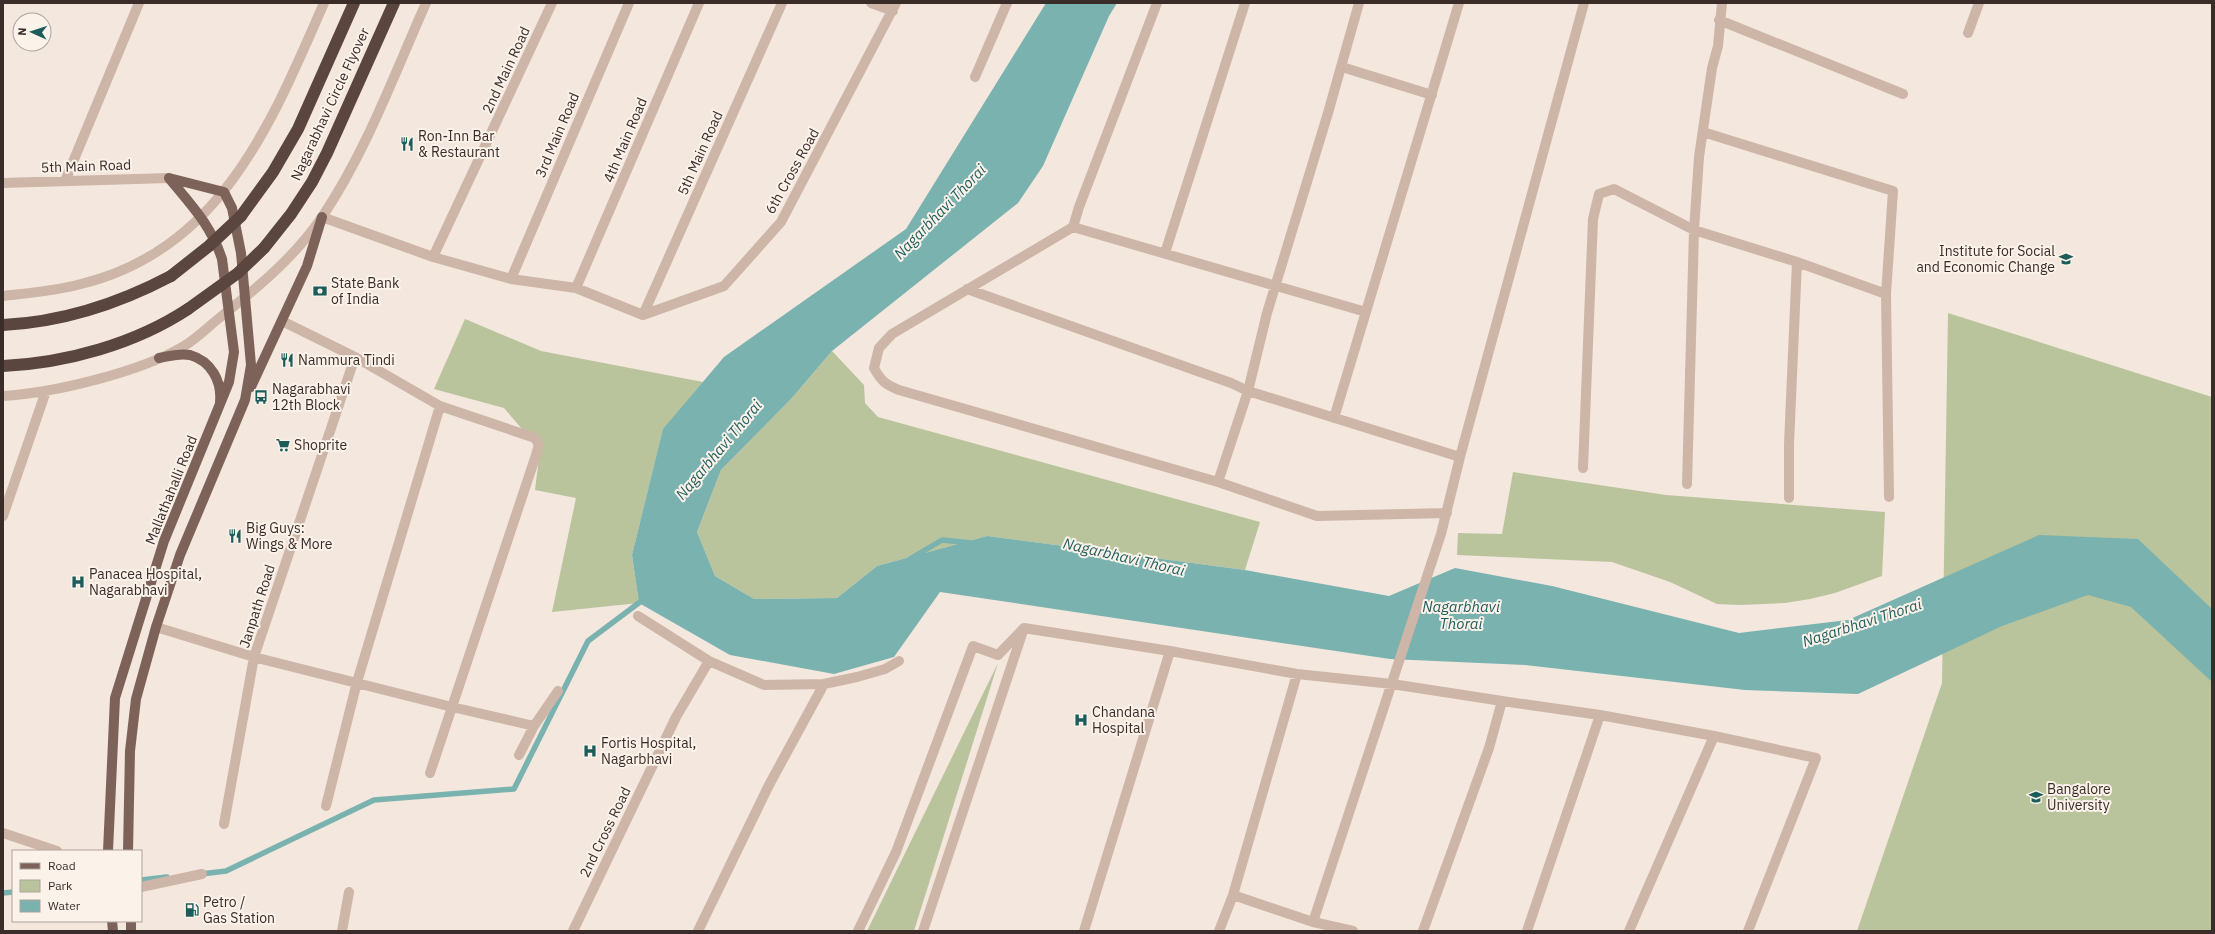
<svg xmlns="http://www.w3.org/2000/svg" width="2215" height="934" viewBox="0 0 2215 934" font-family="'IBM Plex Sans',sans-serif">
<rect width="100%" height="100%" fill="#f4e7dd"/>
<path fill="#b9c49c" d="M 1948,313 L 2212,397 L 2212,931 L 1857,931 L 1942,683 Z
M 465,319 L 541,351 L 703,382 L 663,430 L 632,555 L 639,603 L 552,612 L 576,498 L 535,490 L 540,450 L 504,408 L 434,389 Z
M 832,351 L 864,385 L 865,403 L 878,417 L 1260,522 L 1245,570 L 987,536 L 877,566 L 837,598 L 754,599 L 715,576 L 697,532 L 721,470 L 791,399 Z
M 1513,472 L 1666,495 L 1885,512 L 1882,576 L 1835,593 L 1810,599 L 1785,603 L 1740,605 L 1717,604 L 1670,582 L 1612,562 L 1457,555 L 1458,533 L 1502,534 Z
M 998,663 L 914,931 L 867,931 Z"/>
<path fill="#7ab2b0" d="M 1046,3 L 1117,3 L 1109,16 L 1043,166 L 1018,203 L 832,351 L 791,399 L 721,470 L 697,532 L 715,576 L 754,599 L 837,598 L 877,566 L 987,536 L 1245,570 L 1389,596 L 1455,568 L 1552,586 L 1739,633 L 1848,620 L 2039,535 L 2138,539 L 2212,609 L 2212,682 L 2131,607 L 2088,595 L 2002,626 L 1858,694 L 1745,690 L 1525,665 L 1390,659 L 940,592 L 894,657 L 834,674 L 730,655 L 639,603 L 632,555 L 663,429 L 724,357 L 906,229 Z"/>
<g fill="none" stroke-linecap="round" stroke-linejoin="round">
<path stroke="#7ab2b0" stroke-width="5.5" d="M 910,559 L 942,540 L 971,543
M 201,874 L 226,871 L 374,800 L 514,789 L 588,641 L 644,599
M 141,880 L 167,877
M 3,893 L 13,892"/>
<path stroke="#cdb6a8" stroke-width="10" d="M 871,3 L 893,11
M 1157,3 L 1079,207 L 1073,227 L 892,334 L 879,348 L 874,368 C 881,381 886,385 899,390 L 1218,482 L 1317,516 L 1447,513
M 1719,20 L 1903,94
M 1968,33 L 1979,3
M 1342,67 L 1432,95
M 975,77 L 1007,3
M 1703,132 L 1893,191 L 1886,294 L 1889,497
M 65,181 L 139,3
M 3,183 L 169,178
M 322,217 L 433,257 L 511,279 L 576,288 L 643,315
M 1073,227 L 1366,312
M 1165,253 L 1245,3
M 433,257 L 552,3
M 1797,262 L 1886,294
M 511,279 L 629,3
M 576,288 L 699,3
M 967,289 L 1231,383 L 1248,391 L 1460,457
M 3,296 C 29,293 55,291 81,284 C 221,250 272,122 324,3
M 643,315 L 724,286 L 781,222 L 896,3
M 643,315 L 782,3
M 282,321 L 355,357 L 440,406 L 535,438 L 539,445 L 536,455 L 452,707 L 534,726
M 3,396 C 53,393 141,372 184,346 C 196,339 207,328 218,319 C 256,289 294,258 322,217 C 366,152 394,75 426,3
M 1334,418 L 1459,3
M 1583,468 L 1593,219 L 1599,194 L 1614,189 L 1694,230 L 1797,262 L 1789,444 L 1789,498
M 1218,482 L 1248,391 L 1267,313 L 1328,113 L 1359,3
M 1687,484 L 1694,230 L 1699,157 L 1712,68 L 1718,46 L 1722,3
M 3,516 L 46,391
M 638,616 L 709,661 L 764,685 L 824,684 L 857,677 L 885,669 L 899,661
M 156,627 L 254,657 L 452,707 L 430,773
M 1024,628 L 1170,651
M 519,755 L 534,726 L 558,691
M 326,806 L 357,682 L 440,406
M 224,824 L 254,657 L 355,357
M 3,833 L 57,851
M 141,887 L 202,874
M 1233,895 L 1313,922 L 1353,931
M 1313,922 L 1441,534 L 1460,457 L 1584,3
M 342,931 L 349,892
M 573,931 L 676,717 L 709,661
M 698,931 L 769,785 L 824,684
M 858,931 L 896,852 L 973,646 L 998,655 L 1024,628
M 923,931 L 1023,631
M 1084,931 L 1170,651 L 1297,674 L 1392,684 L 1502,701
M 1219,931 L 1233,895 L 1297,674
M 1423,931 L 1489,748 L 1502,701 L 1600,715
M 1527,931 L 1600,715 L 1714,736
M 1629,931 L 1714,736 L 1816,758 L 1748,931"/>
<path stroke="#7c6259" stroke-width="10" d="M 159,358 C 169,356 180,353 190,355 C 211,361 222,381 220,402
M 251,387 L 307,266 L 322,217
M 108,851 L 115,698 L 164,541 L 229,382 L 234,352 L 222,259 C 211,225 191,205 169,178 L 224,192 L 232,208 L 241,253 L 251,365 L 245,400 L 180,555 L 156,627 L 136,699 L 130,751 L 128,851
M 112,921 L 113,931
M 131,921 L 131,931"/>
<path stroke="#5a463f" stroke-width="12" d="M 241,216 L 273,172 L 298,129 L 354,3
M 264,248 L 291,214 L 312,182 L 327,153 L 394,3
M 3,325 C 63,322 118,304 171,276
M 3,366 C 66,363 135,344 188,309"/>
<path stroke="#5a463f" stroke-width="12" d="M 171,276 L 209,246 L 241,216
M 188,309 L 238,273 L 264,248"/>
</g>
<defs>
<symbol id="restaurant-bare" viewBox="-9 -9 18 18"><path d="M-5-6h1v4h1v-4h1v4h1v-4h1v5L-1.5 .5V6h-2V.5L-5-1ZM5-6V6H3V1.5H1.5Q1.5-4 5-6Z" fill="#1c5d5c" stroke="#fbf2ea" stroke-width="2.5" paint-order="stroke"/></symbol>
<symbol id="university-bare" viewBox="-9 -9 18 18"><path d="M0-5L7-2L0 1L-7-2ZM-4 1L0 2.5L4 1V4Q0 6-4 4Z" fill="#1c5d5c" stroke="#fbf2ea" stroke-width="2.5" paint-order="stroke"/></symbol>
<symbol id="bank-bare" viewBox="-9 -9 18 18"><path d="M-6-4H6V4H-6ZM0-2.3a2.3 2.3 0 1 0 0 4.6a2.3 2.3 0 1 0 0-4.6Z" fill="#1c5d5c" stroke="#fbf2ea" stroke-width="2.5" paint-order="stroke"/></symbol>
<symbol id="bus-bare" viewBox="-9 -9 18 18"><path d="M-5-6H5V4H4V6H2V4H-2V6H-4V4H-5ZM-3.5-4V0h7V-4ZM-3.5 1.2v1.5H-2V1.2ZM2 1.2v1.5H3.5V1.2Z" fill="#1c5d5c" stroke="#fbf2ea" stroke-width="2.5" paint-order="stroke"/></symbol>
<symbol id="supermarket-bare" viewBox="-9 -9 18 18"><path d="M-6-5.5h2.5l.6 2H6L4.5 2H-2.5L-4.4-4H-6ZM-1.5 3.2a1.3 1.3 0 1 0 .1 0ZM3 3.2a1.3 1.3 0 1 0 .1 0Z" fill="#1c5d5c" stroke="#fbf2ea" stroke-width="2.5" paint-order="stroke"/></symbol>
<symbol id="hospital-bare" viewBox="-9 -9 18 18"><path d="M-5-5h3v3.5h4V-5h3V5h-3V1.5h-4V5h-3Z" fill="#1c5d5c" stroke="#fbf2ea" stroke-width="2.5" paint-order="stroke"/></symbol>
<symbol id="fuel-bare" viewBox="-9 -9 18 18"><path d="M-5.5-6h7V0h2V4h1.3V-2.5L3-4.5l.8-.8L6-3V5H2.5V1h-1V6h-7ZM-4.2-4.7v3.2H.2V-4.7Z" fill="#1c5d5c" stroke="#fbf2ea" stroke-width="2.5" paint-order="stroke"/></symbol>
</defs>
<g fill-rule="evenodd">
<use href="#restaurant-bare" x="397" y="134" width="20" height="20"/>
<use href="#university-bare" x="2056" y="249" width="20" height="20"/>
<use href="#bank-bare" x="310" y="281" width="20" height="20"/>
<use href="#restaurant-bare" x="277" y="350" width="20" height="20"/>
<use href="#bus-bare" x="251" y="387" width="20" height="20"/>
<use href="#supermarket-bare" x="273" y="435" width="20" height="20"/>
<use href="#restaurant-bare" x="225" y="526" width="20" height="20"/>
<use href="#hospital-bare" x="68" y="572" width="20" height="20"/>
<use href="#hospital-bare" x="1071" y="710" width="20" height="20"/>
<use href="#hospital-bare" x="580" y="741" width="20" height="20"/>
<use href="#university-bare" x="2026" y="787" width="20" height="20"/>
<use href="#fuel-bare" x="182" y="900" width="20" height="20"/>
</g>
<g text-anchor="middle" stroke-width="4" stroke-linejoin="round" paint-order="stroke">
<g font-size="14" fill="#392c29" stroke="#fbf2ea">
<text transform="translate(506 70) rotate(-65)" y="5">2nd Main Road</text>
<text transform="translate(330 104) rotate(-65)" y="5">Nagarabhavi Circle Flyover</text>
<text transform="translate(557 135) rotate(-67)" y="5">3rd Main Road</text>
<text transform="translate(625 140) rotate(-67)" y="5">4th Main Road</text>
<text transform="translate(700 153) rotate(-66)" y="5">5th Main Road</text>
<text transform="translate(86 166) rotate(-2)" y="5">5th Main Road</text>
<text transform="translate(792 171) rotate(-61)" y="5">6th Cross Road</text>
<text transform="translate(171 490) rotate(-68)" y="5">Mallathahalli Road</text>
<text transform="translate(257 606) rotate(-72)" y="5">Janpath Road</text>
<text transform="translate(605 832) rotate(-64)" y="5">2nd Cross Road</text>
</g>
<g font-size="14" fill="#392c29" stroke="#fbf2ea" text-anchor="start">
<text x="418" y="141">Ron-Inn Bar<tspan x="418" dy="16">&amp; Restaurant</tspan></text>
<text x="2055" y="256" text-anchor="end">Institute for Social<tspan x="2055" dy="16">and Economic Change</tspan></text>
<text x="331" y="288">State Bank<tspan x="331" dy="16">of India</tspan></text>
<text x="298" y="365">Nammura Tindi</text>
<text x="272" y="394">Nagarabhavi<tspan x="272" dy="16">12th Block</tspan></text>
<text x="294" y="450">Shoprite</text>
<text x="246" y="533">Big Guys:<tspan x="246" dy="16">Wings &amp; More</tspan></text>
<text x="89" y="579">Panacea Hospital,<tspan x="89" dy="16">Nagarabhavi</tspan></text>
<text x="1092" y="717">Chandana<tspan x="1092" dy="16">Hospital</tspan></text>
<text x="601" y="748">Fortis Hospital,<tspan x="601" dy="16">Nagarbhavi</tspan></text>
<text x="2047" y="794">Bangalore<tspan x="2047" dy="16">University</tspan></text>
<text x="203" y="907">Petro /<tspan x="203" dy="16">Gas Station</tspan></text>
</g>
<g font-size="15" font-style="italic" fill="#1c5d5c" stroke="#fbf2ea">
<text transform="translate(940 212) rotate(-46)" y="5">Nagarbhavi Thorai</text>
<text transform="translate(719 450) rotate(-50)" y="5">Nagarbhavi Thorai</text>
<text transform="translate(1124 557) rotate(13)" y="5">Nagarbhavi Thorai</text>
<text x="1461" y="612">Nagarbhavi<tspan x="1461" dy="17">Thorai</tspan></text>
<text transform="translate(1862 623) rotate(-18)" y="5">Nagarbhavi Thorai</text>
</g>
</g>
<rect width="2215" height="934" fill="none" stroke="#392c29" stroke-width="8"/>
<rect x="12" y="850" width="130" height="72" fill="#fbf2ea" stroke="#ada39d"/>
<rect x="20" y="863" width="20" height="6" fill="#7c6259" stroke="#ada39d"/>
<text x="48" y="870" font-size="12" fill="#392c29">Road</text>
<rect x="20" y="880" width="20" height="12" fill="#b9c49c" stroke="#ada39d"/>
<text x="48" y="890" font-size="12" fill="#392c29">Park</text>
<rect x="20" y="900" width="20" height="12" fill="#7ab2b0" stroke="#ada39d"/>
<text x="48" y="910" font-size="12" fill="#392c29">Water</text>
<g transform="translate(32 32) rotate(273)"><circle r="19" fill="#fbf2ea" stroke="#ada39d"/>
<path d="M0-3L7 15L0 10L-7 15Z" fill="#1c5d5c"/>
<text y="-6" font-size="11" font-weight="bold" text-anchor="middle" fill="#392c29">N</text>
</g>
</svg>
